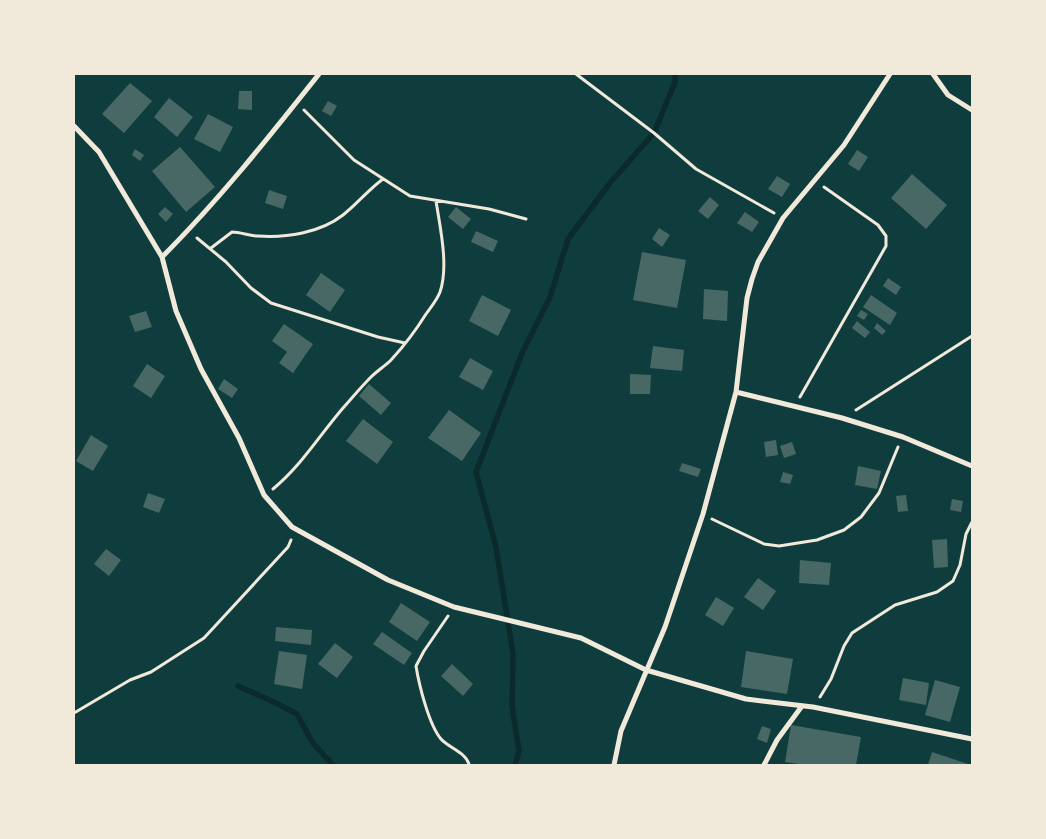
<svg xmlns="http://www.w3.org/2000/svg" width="1046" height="839" viewBox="0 0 1046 839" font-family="Lora,serif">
<rect width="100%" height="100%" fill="#0f3d3e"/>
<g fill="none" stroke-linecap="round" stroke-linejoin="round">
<path stroke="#0a2a2b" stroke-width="5.5" d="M 238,686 L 276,703 L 297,714 L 312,742 L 333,765
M 515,765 L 519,751 L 512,706 L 513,654 L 496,547 L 476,472 L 523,351 L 550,297 L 568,239 L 610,183 L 654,133 L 675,82 L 675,74"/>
</g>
<path fill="#486865" d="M 130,83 L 152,101 L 124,133 L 102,114 Z
M 239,91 L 252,91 L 252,110 L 238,109 Z
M 169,98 L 193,117 L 177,137 L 154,117 Z
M 328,101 L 337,106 L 331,116 L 322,111 Z
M 208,114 L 233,127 L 220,152 L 194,139 Z
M 180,147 L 215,187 L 186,212 L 152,171 Z
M 135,149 L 144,155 L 140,161 L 132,155 Z
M 857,150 L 868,157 L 859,171 L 848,164 Z
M 912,174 L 947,205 L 926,229 L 891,198 Z
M 777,176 L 790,184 L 782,197 L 768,189 Z
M 269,190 L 287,196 L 283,209 L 265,203 Z
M 710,197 L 719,205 L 708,219 L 698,211 Z
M 165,207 L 173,214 L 166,222 L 158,214 Z
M 456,207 L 471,219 L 463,229 L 448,217 Z
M 745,212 L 759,222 L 752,232 L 737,223 Z
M 659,228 L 670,235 L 662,247 L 652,239 Z
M 476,231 L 498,241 L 493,252 L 471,242 Z
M 642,252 L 686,260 L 677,308 L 633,300 Z
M 321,273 L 345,290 L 330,312 L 306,295 Z
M 888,278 L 901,287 L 896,295 L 883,286 Z
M 704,289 L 728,291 L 727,321 L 703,319 Z
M 482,295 L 511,310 L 498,336 L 469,321 Z
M 871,295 L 897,313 L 890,325 L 863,307 Z
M 861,310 L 868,314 L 864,320 L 857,316 Z
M 146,311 L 152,327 L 135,332 L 129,316 Z
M 857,321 L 870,332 L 865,338 L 852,328 Z
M 877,323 L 886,331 L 882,335 L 874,328 Z
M 284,324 L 313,344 L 293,373 L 279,363 L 287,352 L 272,341 Z
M 653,346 L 684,350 L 682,371 L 650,368 Z
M 470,358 L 493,371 L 483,390 L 459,377 Z
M 147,364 L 165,376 L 151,398 L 133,386 Z
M 630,374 L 651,375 L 650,394 L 630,394 Z
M 224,379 L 238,389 L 232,398 L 218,389 Z
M 369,384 L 391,403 L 381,415 L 359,396 Z
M 449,410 L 481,433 L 462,461 L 428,438 Z
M 363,419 L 393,442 L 377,464 L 346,441 Z
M 91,435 L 108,446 L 93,471 L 76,461 Z
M 776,440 L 778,455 L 766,457 L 764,442 Z
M 792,442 L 796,454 L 784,458 L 780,446 Z
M 682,463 L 701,469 L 698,477 L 679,471 Z
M 858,466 L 881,471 L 877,489 L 855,485 Z
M 783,472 L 793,475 L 790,484 L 780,482 Z
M 148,493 L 165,499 L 159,513 L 143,507 Z
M 906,495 L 908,511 L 898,512 L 896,496 Z
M 952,499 L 963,501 L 961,512 L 950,510 Z
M 947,539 L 948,567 L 934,568 L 932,540 Z
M 106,549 L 121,560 L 109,576 L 94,564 Z
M 800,560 L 831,563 L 829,585 L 799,583 Z
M 758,578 L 776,591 L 763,610 L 744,597 Z
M 716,597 L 734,608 L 723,626 L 705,615 Z
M 401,603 L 430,622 L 417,641 L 389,622 Z
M 276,627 L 312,630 L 311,645 L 275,641 Z
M 382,632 L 412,653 L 404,665 L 373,644 Z
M 335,643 L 353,657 L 337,678 L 318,664 Z
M 279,651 L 307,655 L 302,689 L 274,684 Z
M 746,651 L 793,659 L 787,694 L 741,687 Z
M 452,664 L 473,684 L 463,696 L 441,676 Z
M 903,678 L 929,683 L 926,705 L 899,700 Z
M 935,680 L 960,687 L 950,722 L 925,715 Z
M 791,725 L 861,737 L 856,765 L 805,765 L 785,762 Z
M 762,726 L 771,729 L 767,743 L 757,739 Z
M 932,752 L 971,765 L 928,765 Z"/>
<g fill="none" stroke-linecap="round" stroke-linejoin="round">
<path stroke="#f1e9da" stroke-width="3" d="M 576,74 L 654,133 L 696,169 L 774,213
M 304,110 L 354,160 L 410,196 L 489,209 L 526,219
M 197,238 L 226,262 L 251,288 L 271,303 L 378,337 L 405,343
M 211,248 L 232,232 C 241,232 249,236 258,236 C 286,238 320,233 343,215 C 357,204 368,190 383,179
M 800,397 L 886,246 L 886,236 L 878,225 L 824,187
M 856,410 L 972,336
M 273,489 C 301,466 319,436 343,408 C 352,398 361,387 371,377 C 377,371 385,366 391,360 C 404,346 416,330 426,314 C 431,307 437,300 440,292 C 449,266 440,227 436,201
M 712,519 L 764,544 L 779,546 L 817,540 L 844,530 L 861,517 L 879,493 L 898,447
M 448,616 L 424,651 L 416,666 C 419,685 429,725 441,739 C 449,748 467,753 469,765
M 820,697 L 831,679 L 844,646 L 852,633 L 895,605 L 937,592 L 953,581 L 960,565 L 966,534 L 972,522
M 74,713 L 130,680 L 151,672 L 204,638 L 288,547 L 291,540"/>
<path stroke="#f1e9da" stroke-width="5" d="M 933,74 L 948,95 L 972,110
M 74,126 L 99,152 L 162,257 L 176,311 L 201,369 L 239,438 L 264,495 L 292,527 L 388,580 L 454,607 L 581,638 L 646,670 L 746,699 L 813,707 L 972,739
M 162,257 C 219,200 269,137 319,74
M 736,392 L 842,418 L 903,437 L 972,466
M 614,765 L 621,731 L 665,627 L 703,514 L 736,392 L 747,298 L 752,279 L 758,262 L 783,218 L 844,145 L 890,74
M 764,765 L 777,740 L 802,706"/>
</g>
<rect width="1046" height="839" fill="none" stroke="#f1e9da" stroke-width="150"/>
</svg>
